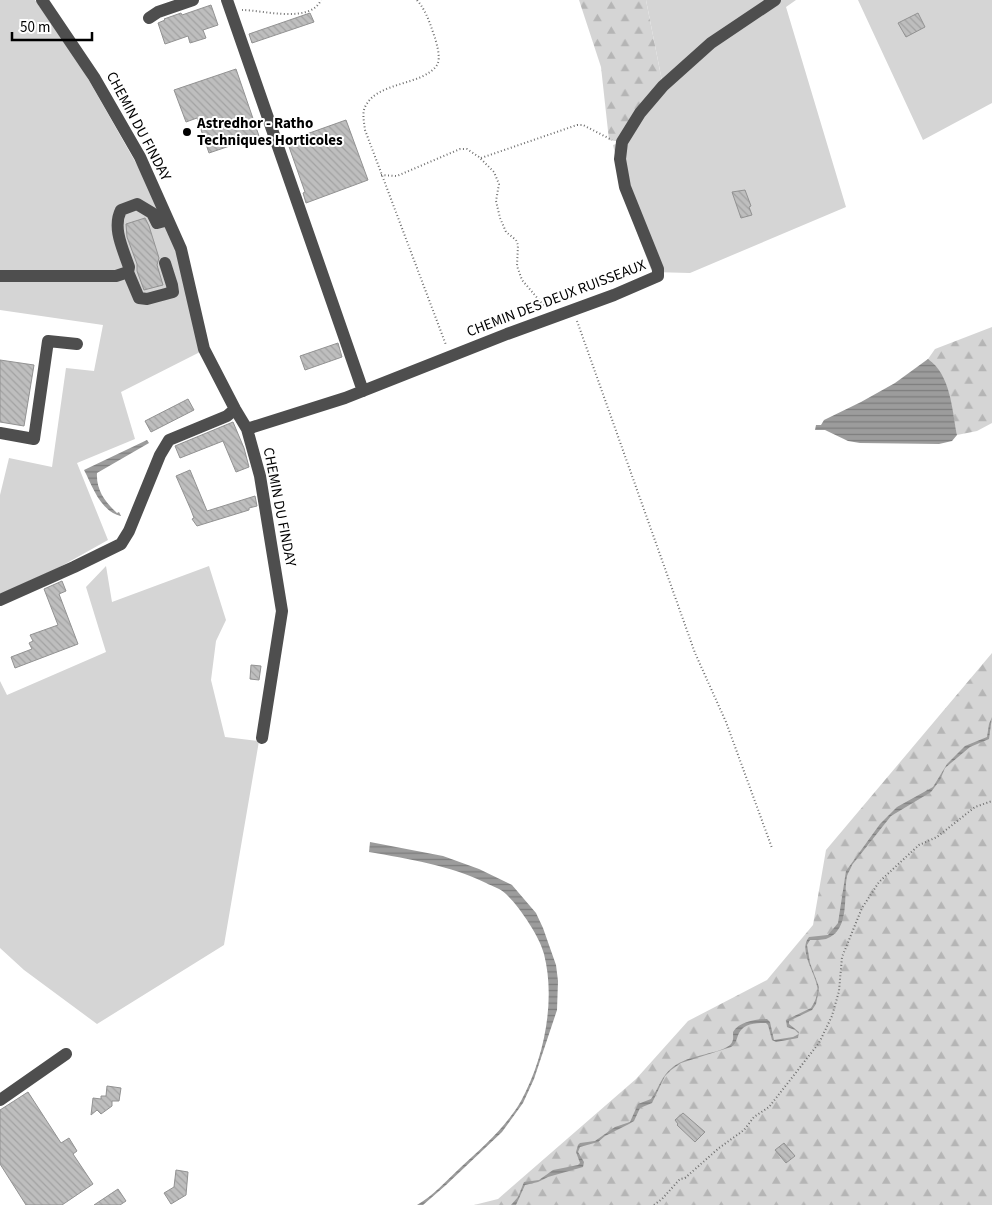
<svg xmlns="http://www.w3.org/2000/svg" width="992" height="1205" viewBox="0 0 992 1205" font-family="'Source Sans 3',sans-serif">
<defs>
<pattern id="forest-firs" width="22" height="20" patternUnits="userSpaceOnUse" patternTransform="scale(1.25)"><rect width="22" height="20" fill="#d5d5d5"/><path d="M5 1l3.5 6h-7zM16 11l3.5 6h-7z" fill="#b5b5b5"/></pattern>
<pattern id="water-rules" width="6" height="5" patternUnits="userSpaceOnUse" patternTransform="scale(1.25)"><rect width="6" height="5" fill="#9c9c9c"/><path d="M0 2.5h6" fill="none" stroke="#7d7d7d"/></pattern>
<pattern id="building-back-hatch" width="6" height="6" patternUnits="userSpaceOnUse" patternTransform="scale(1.25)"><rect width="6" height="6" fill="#bebebe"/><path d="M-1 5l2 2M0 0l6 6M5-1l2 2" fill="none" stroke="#a2a2a2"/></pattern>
</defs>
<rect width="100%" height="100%" fill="#fff"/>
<path fill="#d5d5d5" d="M 0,0 L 35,0 L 83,70 L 149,186 L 177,250 L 200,352 L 121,392 L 135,439 L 77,463 L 108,540 L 58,568 L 0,594 L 0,495 L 9,458 L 52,467 L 66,368 L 94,371 L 103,325 L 0,310 Z
M 646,0 L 796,0 L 786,7 L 846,207 L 690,273 L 652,272 L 629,211 L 613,145 L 622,142 L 663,86 Z
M 858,0 L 992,0 L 992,103 L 923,140 Z
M 106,566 L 112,602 L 209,566 L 226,620 L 216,641 L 211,680 L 225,737 L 259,741 L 224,945 L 97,1024 L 24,970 L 0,948 L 0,681 L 7,695 L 106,652 L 86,587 Z"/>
<path fill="url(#forest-firs)" d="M 579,0 L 646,0 L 663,86 L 622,142 L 609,140 L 601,67 Z
M 992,327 L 992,423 L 977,431 L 957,435 C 952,411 950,375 928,359 L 935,349 Z
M 992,653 L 992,1205 L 474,1205 L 498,1199 L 636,1079 L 688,1021 L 767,980 L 813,925 L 826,850 Z"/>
<path fill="url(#water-rules)" d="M 928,359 C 951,375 952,410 957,435 L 952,441 L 939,444 L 860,443 L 848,441 L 825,430 L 815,430 L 816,425 L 821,425 L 824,420 L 861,402 L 895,383 Z
M 147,440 L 149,443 L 97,473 C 96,490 105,502 117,513 L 119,512 L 121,516 C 100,511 93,487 84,470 Z
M 992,717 L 989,739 L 970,747 L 945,768 L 940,780 L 931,792 L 891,816 L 852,865 C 851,869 848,872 847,876 C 843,895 851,930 826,939 C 821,940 815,940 810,940 L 807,945 L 810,963 L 819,987 L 818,994 L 816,1004 L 812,1010 L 789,1021 L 789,1024 L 799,1032 L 798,1038 L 776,1042 L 772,1040 L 768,1025 L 766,1023 C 757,1023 744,1023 739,1033 C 736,1039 737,1043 731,1047 L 681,1063 L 671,1070 L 665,1076 L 652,1103 L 640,1108 L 634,1121 L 629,1124 L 605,1136 L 598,1142 L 580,1147 L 578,1152 L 584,1162 L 583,1167 L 548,1177 L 538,1182 L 525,1185 L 516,1205 L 511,1205 L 518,1197 L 524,1182 L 539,1180 L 553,1170 L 578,1165 L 580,1163 L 576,1152 L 578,1145 L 580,1143 L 595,1141 L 615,1127 L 630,1122 L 638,1104 L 651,1099 C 659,1088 661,1076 673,1067 C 689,1054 722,1054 731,1044 C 734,1040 733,1037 733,1032 C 739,1022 755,1019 767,1019 L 770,1022 L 774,1040 L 793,1037 L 799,1034 L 795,1030 L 787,1027 L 786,1020 L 811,1008 C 815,1002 819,993 817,986 C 815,973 798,950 809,937 L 828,935 L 838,923 L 846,871 L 880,824 L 897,807 L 933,787 L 947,764 L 965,746 L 987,737 L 989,724 Z
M 370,842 L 443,856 L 479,869 L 512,885 L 536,913 L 543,928 L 556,965 L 558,981 L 557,1010 L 534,1079 L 523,1103 L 502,1132 L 446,1185 L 423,1205 L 417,1205 C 433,1196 446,1181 460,1168 C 482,1148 506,1127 521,1101 C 544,1059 556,1001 544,954 C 540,937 519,906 506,894 C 501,889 492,886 486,883 C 449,865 409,859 369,852 Z"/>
<path fill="url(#building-back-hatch)" stroke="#929292" d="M 211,5 L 218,25 L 203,30 L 206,38 L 190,43 L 188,36 L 165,44 L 158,23 L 165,20 L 164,19 L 181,13 L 182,15 Z
M 310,13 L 314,22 L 252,43 L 249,34 Z
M 918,13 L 925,27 L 906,37 L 898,23 Z
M 236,69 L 259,136 L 209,153 L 197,118 L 186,122 L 174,90 Z
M 346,120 L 368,180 L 306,203 L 303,193 L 305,192 L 287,141 Z
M 745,190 L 751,206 L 749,207 L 752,215 L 741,218 L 732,192 Z
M 145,218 L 149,226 L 159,258 L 157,265 L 163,285 L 144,290 L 137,271 L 137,264 L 127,237 L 126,224 Z
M 338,343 L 342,357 L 305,370 L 300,356 Z
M 0,360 L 34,365 L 24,426 L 0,422 Z
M 188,399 L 194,410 L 151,432 L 145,421 Z
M 233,422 L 244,448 L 249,467 L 236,472 L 223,441 L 180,458 L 175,446 Z
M 190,470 L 207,511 L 255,496 L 257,506 L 249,508 L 249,510 L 197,526 L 192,519 L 194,518 L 191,510 L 176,476 Z
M 62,581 L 66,591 L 59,594 L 78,644 L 15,668 L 11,657 L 32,649 L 29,643 L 33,641 L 30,635 L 58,625 L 44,589 Z
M 251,665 L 261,666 L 259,680 L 250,679 Z
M 107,1086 L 121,1088 L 119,1101 L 112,1101 L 112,1106 L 101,1114 L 97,1110 L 91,1115 L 93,1098 L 101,1099 L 101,1096 L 106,1096 Z
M 28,1092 L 61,1143 L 69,1138 L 77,1151 L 73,1154 L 93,1184 L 62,1205 L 26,1205 L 0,1164 L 0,1110 Z
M 683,1113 L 705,1132 L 695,1142 L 677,1125 L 678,1124 L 675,1120 Z
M 784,1143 L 795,1156 L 786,1163 L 775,1150 Z
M 176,1170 L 188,1172 L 186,1195 L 171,1204 L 164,1193 L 174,1187 Z
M 118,1189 L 126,1201 L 120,1205 L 94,1205 Z"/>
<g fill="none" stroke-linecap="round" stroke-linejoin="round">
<path stroke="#707070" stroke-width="2" stroke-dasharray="1 2.5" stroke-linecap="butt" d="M 417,0 C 427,12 430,24 435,38 C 437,45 441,58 437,65 C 423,86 377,81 365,107 C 362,113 364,122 365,130 L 446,345
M 242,10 C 263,10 310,24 321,0
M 481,158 L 577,125 L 583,125 L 612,140
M 381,175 L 397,176 L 460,149 L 467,149 L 479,157 L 494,172 L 499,184 L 496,201 L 500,218 L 506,232 L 516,240 L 518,245 L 517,266 L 522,280 L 545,307
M 577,321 L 695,653 L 726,722 L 772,848
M 654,1205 L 662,1199 L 680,1179 L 685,1178 L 719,1148 L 744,1130 L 754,1117 L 769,1107 L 819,1043 L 832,1016 L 839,991 L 842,957 L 862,908 L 879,882 L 919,845 L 937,837 L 975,807 L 992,801"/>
<path stroke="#4e4e4e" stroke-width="12" d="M 42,0 L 94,77 L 140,157 L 181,249 L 204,349 L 235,409 L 247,429 L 260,476 L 282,611 L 262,738
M 227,0 L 363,391
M 149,18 L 158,12 L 193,0
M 128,272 L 139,298 L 147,299 L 173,292 L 172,285 L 165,263
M 0,276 L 116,276 L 128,272 L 129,267 C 123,249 112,228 121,210 L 137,204 L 152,213 L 157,223 L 168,220
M 247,429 L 345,398 L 507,334 L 614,295 L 658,276 L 658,269 L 625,187 L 620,159 L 622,142 L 640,113 L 663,86 L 711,43 L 775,0
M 0,433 L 34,439 L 48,341 L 77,344
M 0,600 L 74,567 L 121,544 L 129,531 L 160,455 L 169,440 L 227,416 L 235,409
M 0,1100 L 66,1054"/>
</g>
<circle fill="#000" stroke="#fff" stroke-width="2" cx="187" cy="132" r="5"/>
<g text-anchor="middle" stroke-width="4" stroke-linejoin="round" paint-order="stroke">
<g font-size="15" font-weight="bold" fill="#000" stroke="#fff" text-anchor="start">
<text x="197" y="128">Astredhor - Ratho<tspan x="197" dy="17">Techniques Horticoles</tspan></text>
</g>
<g font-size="15" fill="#000" stroke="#fff">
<text transform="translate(139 126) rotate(62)" y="5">CHEMIN DU FINDAY</text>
<text transform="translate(556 298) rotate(-21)" y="5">CHEMIN DES DEUX RUISSEAUX</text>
<text transform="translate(280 507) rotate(79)" y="5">CHEMIN DU FINDAY</text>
</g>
</g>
<path d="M12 32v8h80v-8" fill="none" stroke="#000000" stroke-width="2.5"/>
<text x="20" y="32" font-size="15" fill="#000000" stroke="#ffffff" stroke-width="4" paint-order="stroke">50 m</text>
</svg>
